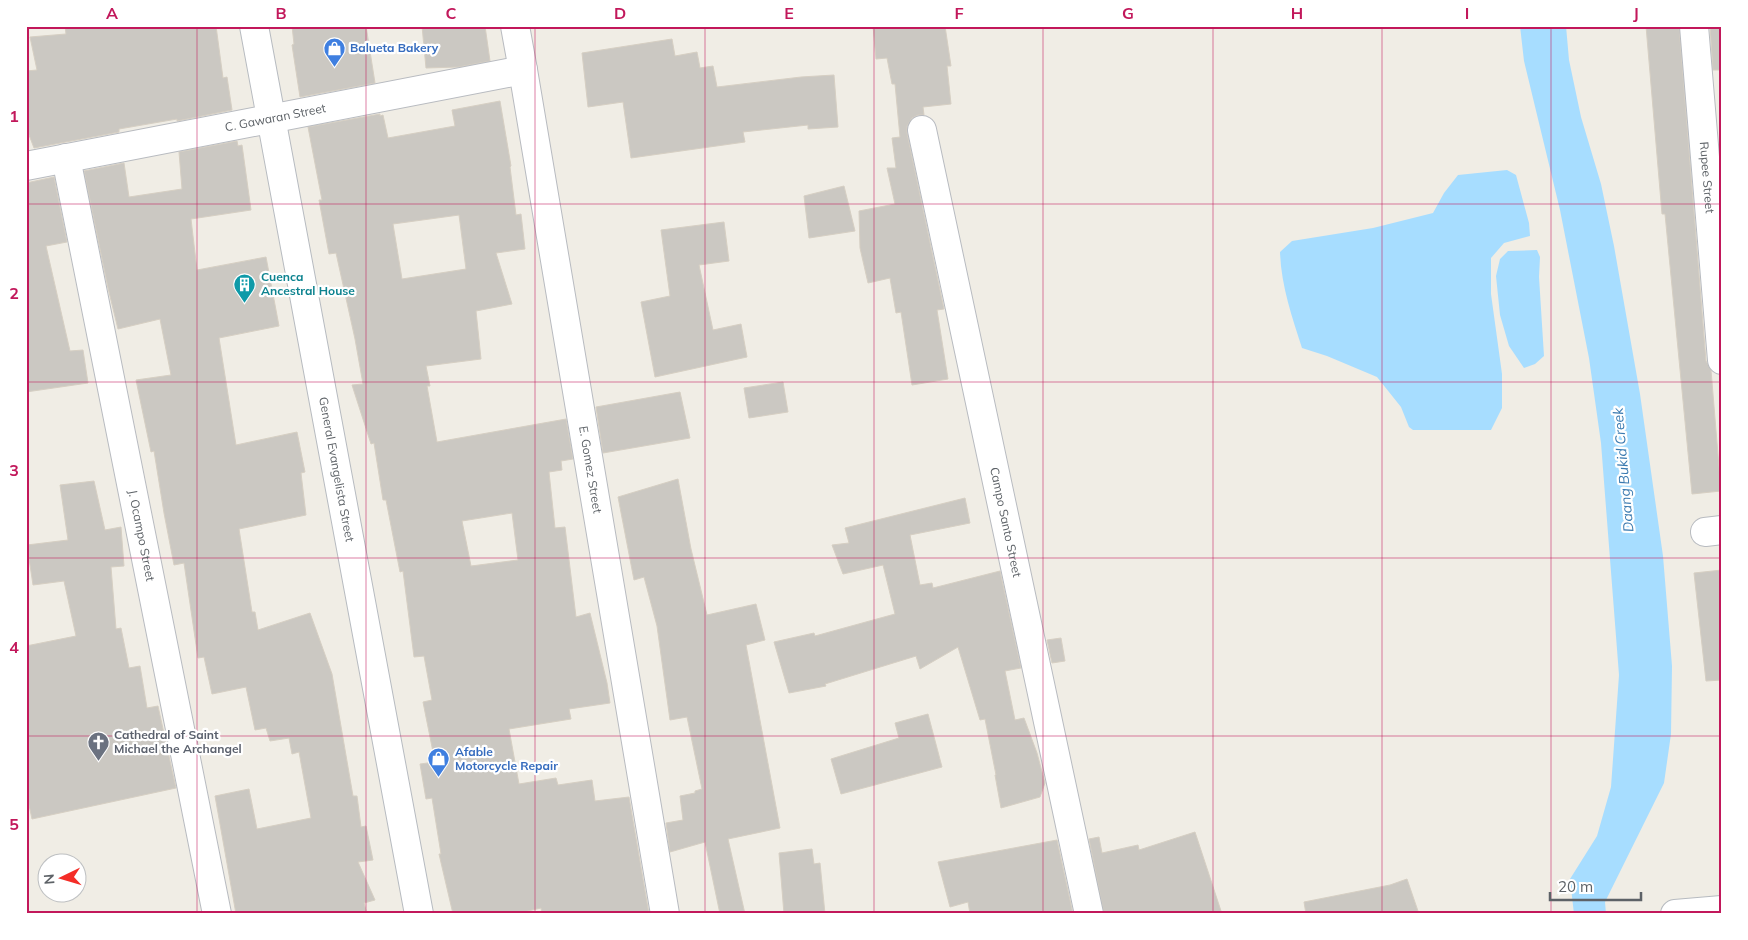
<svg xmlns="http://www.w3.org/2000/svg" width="1748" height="940" viewBox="0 0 1748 940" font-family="Mulish,sans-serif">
<rect width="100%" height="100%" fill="#f0ede5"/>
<path fill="#a7ddff" d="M 1520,26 L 1566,26 L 1569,60 L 1581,117 L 1601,184 L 1614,246 L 1640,394 L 1663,556 L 1672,666 L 1671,734 L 1664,783 L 1605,902 L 1606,914 L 1574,914 L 1570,879 L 1597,836 L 1611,787 L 1619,675 L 1601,443 L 1589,358 L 1560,210 L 1524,61 Z
M 1507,170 L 1516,175 L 1529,223 L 1530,236 L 1504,243 L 1491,258 L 1491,294 L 1502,374 L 1502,408 L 1491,430 L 1413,430 L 1409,427 L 1401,407 L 1377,377 L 1327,356 L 1302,348 C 1292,317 1281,285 1280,252 L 1292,241 L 1373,228 L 1433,213 L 1444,193 L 1458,175 Z
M 1537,250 L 1540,257 L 1539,277 L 1544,356 L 1535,364 L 1524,368 L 1509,346 L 1500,315 L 1496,276 L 1500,259 L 1508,251 Z"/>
<path fill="#cbc8c2" stroke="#d6cfc3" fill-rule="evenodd" d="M 65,26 L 216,26 L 223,78 L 227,77 L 232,110 L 177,121 L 177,119 L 119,129 L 119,132 L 34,148 L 26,127 L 26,71 L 37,70 L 30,37 L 66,34 Z
M 292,26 L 366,26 L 375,83 L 300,97 L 292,45 L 294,44 Z
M 422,26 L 485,26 L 490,61 L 458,67 L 426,68 Z
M 873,26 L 945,26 L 951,66 L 947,66 L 951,104 L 923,107 L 924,115 L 918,115 L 912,118 L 907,126 L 907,133 L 944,309 L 937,310 L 948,379 L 912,385 L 901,312 L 896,313 L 890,278 L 868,283 L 860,248 L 859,211 L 895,204 L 887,168 L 896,168 L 892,138 L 900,137 L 895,84 L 892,84 L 887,58 L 876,59 Z
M 1646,26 L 1679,26 L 1706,361 L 1711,370 L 1721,491 L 1692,494 L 1665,214 L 1662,214 Z
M 1710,26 L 1722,26 L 1722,70 L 1713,70 Z
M 672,39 L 675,56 L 697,52 L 700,68 L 713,66 L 717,87 L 801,77 L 834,75 L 838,127 L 808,129 L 808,125 L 743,132 L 745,142 L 631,158 L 623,102 L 588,107 L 582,53 Z
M 500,101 L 511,166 L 510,167 L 516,215 L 521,214 L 525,249 L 496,253 L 512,304 L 476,311 L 481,359 L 426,366 L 430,386 L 427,386 L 437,442 L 566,419 L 573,459 L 561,461 L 562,470 L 549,472 L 555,528 L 565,527 L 576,617 L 590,613 L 607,683 L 610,703 L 569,709 L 571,719 L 509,729 L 519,784 L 556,778 L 558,785 L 592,780 L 595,801 L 629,797 L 649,914 L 542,914 L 541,908 L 515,914 L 453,914 L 439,854 L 441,854 L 432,798 L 426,799 L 420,764 L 435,762 L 423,702 L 432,700 L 424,656 L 414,657 L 403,571 L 400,572 L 386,500 L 383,500 L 374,443 L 371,444 L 352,385 L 363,384 L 355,339 L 336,253 L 329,254 L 319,200 L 322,200 L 308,127 L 380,114 L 380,116 L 383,115 L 388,138 L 455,126 L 452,110 ZM 459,215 L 466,269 L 402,279 L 393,224 ZM 512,513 L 518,560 L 471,566 L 462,521 Z
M 237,141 L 238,146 L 242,145 L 251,210 L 191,219 L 197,270 L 266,257 L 279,326 L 219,338 L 236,445 L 297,432 L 305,472 L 301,473 L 306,515 L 239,529 L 252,612 L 255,612 L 258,630 L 310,613 L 332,674 L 353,796 L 357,796 L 361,827 L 366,826 L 373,860 L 358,862 L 375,900 L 364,903 L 367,914 L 236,914 L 215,796 L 249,789 L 257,829 L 311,818 L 299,752 L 292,754 L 289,738 L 270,741 L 266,728 L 255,730 L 246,687 L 212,694 L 204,657 L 198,658 L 184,563 L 174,565 L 164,513 L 154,451 L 151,452 L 136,380 L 171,375 L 160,319 L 118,329 L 108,288 L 84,171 L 124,163 L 129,197 L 182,189 L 179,152 Z
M 54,177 L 67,242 L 46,246 L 70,351 L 83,350 L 88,383 L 26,392 L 26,183 Z
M 844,186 L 855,231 L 809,238 L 804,196 Z
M 724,222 L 729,261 L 699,265 L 713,330 L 741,324 L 747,357 L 655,377 L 641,302 L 670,296 L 661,230 Z
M 783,382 L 788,412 L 749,418 L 744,388 Z
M 680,392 L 690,438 L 603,453 L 596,407 Z
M 678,479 L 691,549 L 707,615 L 756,604 L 765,640 L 746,645 L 780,828 L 728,839 L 745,914 L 720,914 L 705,842 L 670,852 L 666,823 L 683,820 L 680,796 L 695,793 L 695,791 L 702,789 L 687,717 L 670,720 L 657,626 L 644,577 L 634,580 L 618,497 Z
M 94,481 L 105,530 L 121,527 L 124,566 L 111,567 L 116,629 L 121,628 L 129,668 L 140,666 L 147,708 L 158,706 L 176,788 L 32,819 L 26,791 L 26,646 L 76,636 L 64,581 L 33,585 L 27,545 L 68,540 L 60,485 Z
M 965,498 L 970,523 L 910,535 L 920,585 L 932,583 L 933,588 L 1000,571 L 1021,668 L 1005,671 L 1015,720 L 1024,718 L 1037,753 L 1045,783 L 1040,797 L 1001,808 L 995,775 L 996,775 L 985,719 L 980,720 L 958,647 L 920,669 L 916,656 L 825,684 L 826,686 L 789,693 L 774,642 L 814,633 L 815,636 L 895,614 L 883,565 L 843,574 L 832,545 L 849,543 L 845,528 Z
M 1722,570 L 1722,680 L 1706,681 L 1694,573 Z
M 1061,638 L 1065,661 L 1052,663 L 1047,640 Z
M 928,714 L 942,767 L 841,794 L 831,759 L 899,738 L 895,723 Z
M 1195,832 L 1222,914 L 1104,914 L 1089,839 L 1099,837 L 1102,853 L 1138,845 L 1139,850 Z
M 1057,840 L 1073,914 L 970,914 L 968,902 L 950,907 L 938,862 Z
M 812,849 L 814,864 L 820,863 L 825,914 L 784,914 L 779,853 Z
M 1407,879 L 1419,914 L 1306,914 L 1304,902 L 1390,885 Z"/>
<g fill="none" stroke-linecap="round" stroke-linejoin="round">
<defs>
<g id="street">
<path id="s1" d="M 515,26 L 523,70 L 665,914"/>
<path id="s2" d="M 1694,26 L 1722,360"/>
<path id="s3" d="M 922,130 L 1089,914"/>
<path id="s4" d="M 66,158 L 217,914"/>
<path id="s5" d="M 26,166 L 523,70"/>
<path d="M 1705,532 L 1722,530"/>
</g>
<g id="secondary">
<path id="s6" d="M 254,26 L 419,914"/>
<path d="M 1675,914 L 1722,910"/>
</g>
</defs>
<use href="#street" stroke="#b8bbc0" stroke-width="30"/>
<use href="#secondary" stroke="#b7bbc0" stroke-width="30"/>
<use href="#street" stroke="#fff" stroke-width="28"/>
<use href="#secondary" stroke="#fff" stroke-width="28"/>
</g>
<path fill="none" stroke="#c2185b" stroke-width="1" stroke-opacity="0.55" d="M 197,26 L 197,914M 366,26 L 366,914M 535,26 L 535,914M 705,26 L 705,914M 874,26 L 874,914M 1043,26 L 1043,914M 1213,26 L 1213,914M 1382,26 L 1382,914M 1551,26 L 1551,914M 26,204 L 1722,204M 26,382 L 1722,382M 26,558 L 1722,558M 26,736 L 1722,736"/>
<defs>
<symbol id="shop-pin" viewBox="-11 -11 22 30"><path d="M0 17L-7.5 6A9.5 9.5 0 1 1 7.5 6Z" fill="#3f7fe0" stroke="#fff"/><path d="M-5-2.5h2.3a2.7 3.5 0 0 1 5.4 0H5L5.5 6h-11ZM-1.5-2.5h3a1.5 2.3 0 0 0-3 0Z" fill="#fff"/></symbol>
<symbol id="building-pin" viewBox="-11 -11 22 30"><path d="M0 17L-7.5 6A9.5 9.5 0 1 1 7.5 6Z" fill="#0f9aa8" stroke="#fff"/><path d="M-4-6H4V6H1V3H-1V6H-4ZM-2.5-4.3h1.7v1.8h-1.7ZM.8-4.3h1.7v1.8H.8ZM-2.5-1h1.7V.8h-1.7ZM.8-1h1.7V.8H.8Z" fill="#fff"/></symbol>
<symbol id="church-pin" viewBox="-11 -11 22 30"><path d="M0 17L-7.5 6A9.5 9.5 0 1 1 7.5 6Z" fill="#6b7280" stroke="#fff"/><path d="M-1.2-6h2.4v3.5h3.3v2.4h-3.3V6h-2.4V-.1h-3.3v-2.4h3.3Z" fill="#fff"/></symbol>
</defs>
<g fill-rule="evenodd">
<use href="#shop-pin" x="322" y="36" width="25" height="34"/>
<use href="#building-pin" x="232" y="272" width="25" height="34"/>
<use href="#church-pin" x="86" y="730" width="25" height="34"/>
<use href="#shop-pin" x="426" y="746" width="25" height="34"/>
</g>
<g text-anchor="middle" stroke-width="4.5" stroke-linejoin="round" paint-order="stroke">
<g font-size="12" font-weight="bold" fill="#366cbe" stroke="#fff" text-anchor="start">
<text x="350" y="52">Balueta Bakery</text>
<text x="455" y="756">Afable<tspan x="455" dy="14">Motorcycle Repair</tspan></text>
</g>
<g font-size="12" fill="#5d6267" stroke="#fff">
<text dy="4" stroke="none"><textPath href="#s5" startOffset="254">C. Gawaran Street</textPath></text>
<text dy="4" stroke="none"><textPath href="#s2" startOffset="152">Rupee Street</textPath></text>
<text dy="4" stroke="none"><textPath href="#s6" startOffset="451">General Evangelista Street</textPath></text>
<text dy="4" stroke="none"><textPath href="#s1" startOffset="450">E. Gomez Street</textPath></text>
<text dy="4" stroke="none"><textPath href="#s3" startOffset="401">Campo Santo Street</textPath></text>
<text dy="4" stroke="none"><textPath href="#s4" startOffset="385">J. Ocampo Street</textPath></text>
</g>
<g font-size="12" font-weight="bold" fill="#0d838f" stroke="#fff" text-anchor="start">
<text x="261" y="281">Cuenca<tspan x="261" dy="14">Ancestral House</tspan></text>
</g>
<g font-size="12" font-weight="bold" fill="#5b616d" stroke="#fff" text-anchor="start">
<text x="114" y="739">Cathedral of Saint<tspan x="114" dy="14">Michael the Archangel</tspan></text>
</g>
<g font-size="14" font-style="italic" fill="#3979af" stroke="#fff">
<text transform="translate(1623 470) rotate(-95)" y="5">Daang Bukid Creek</text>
</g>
</g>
<rect width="1748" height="940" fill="none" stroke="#ffffff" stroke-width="55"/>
<g transform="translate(62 878) rotate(265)"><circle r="24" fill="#ffffff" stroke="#bec0c2"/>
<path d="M0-4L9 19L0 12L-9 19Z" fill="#f42d27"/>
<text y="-8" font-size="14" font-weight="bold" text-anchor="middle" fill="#5d6267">N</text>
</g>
<path d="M1550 892v8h91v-8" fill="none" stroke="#5d6267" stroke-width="2.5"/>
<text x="1558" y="892" font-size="15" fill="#5d6267" stroke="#ffffff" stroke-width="4" paint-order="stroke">20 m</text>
<rect x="28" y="28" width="1692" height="884" fill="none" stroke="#c2185b" stroke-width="2"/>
<g font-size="16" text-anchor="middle" font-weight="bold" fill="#c2185b">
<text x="112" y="19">A</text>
<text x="281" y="19">B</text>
<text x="451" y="19">C</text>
<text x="620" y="19">D</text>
<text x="789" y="19">E</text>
<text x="959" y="19">F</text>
<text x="1128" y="19">G</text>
<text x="1297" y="19">H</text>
<text x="1467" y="19">I</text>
<text x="1636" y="19">J</text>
<text x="14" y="122">1</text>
<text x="14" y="299">2</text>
<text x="14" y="476">3</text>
<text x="14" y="653">4</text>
<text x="14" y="830">5</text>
</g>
</svg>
